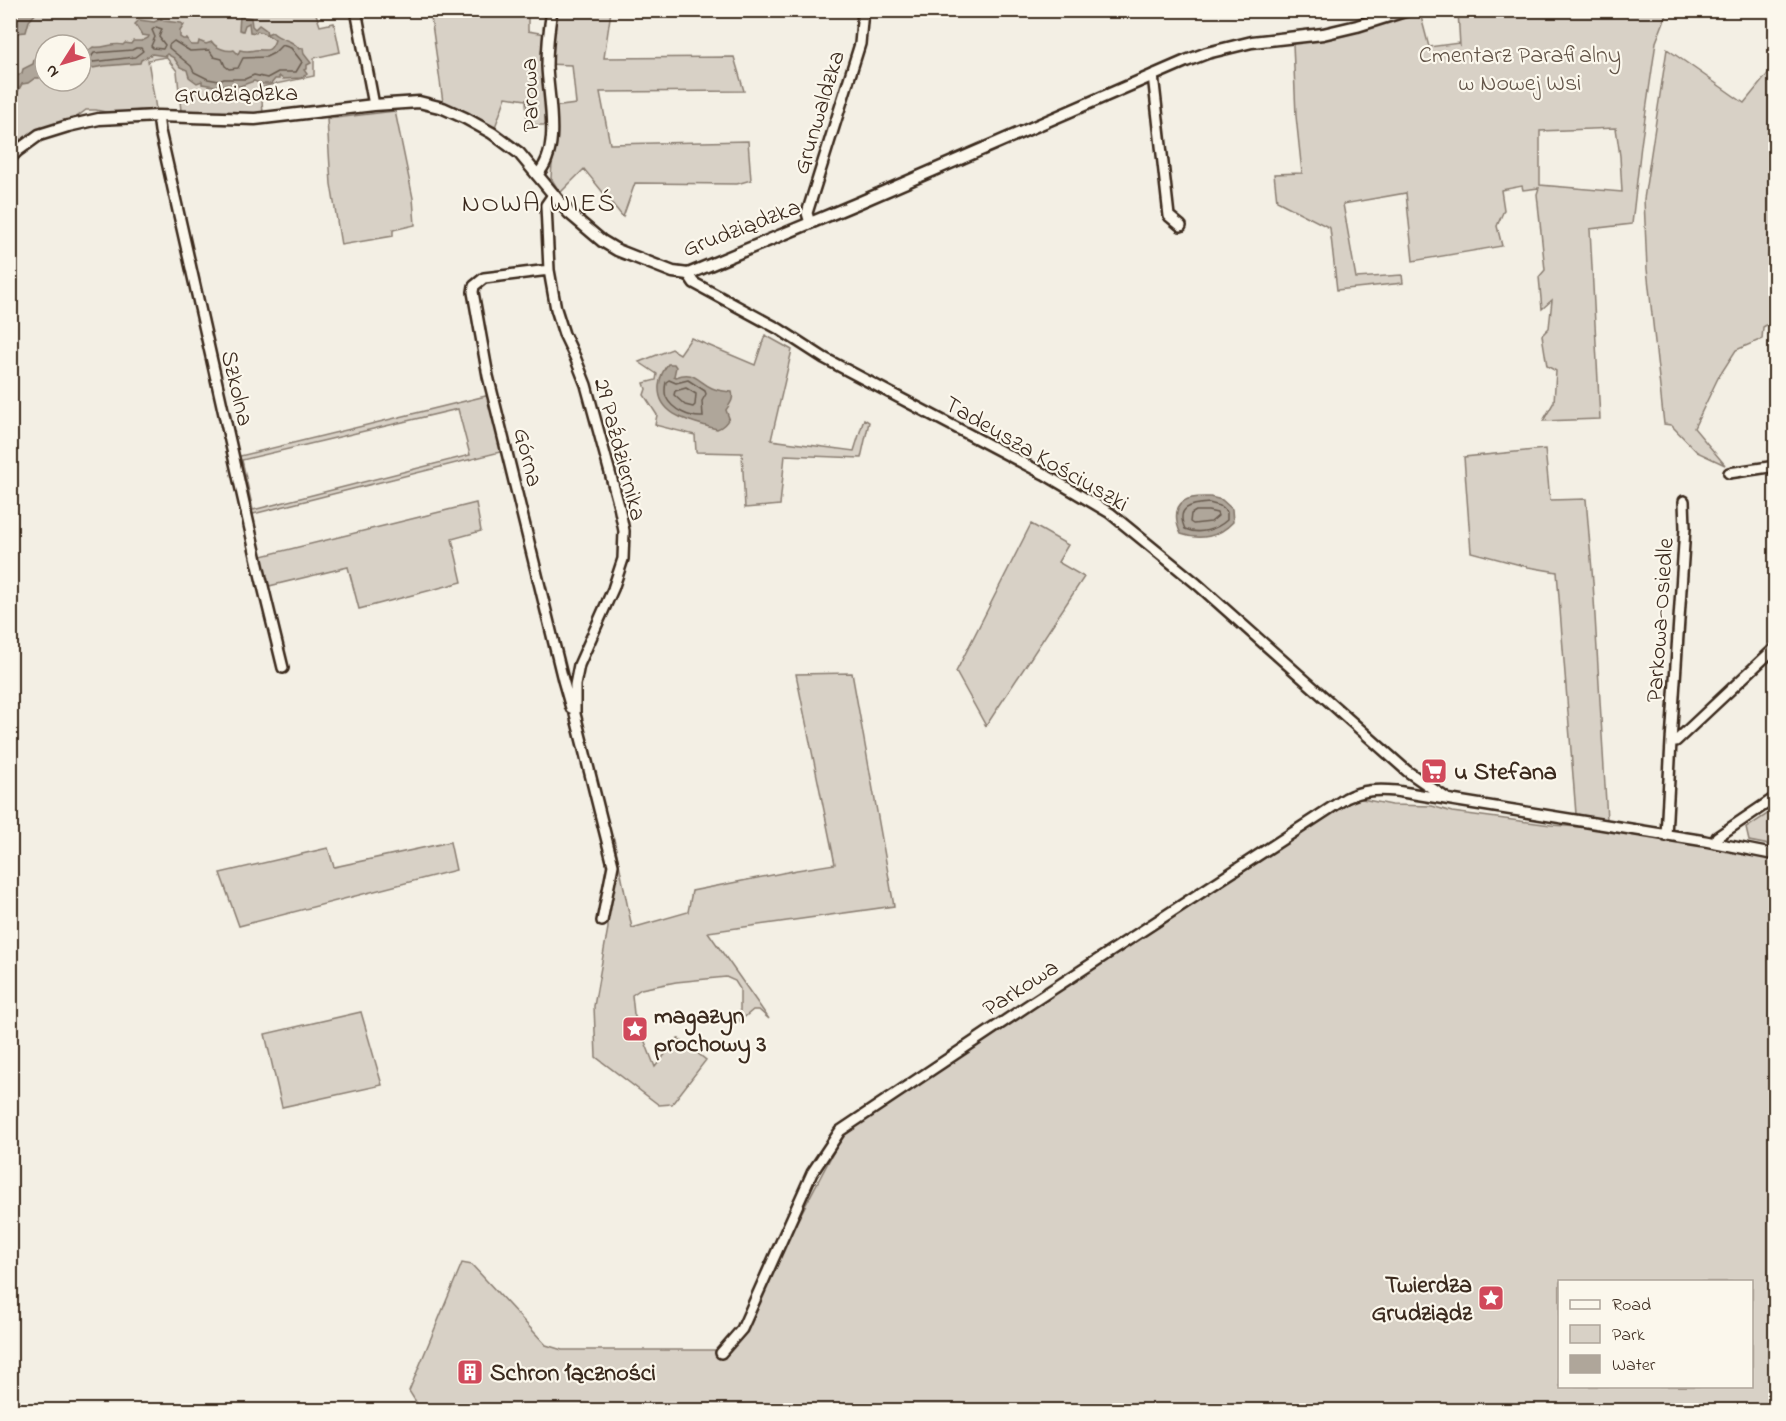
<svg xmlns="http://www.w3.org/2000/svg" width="1786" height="1421" viewBox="0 0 1786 1421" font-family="'Indie Flower',sans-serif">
<rect width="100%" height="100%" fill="#f3efe4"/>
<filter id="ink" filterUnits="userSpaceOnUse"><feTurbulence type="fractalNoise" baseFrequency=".0167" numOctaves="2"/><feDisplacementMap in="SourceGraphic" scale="12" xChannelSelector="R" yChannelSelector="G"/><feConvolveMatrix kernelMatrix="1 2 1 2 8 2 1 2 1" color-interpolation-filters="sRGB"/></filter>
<g filter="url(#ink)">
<path fill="#d8d1c6" stroke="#8a7e72" stroke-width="1.5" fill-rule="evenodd" d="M 10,11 L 315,11 L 320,26 L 334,23 L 340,52 L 314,58 L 314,76 L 261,87 L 263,114 L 181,111 L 177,71 L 166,57 L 148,60 L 156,109 L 110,113 L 96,110 L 86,110 L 74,119 L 23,139 L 11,150 ZM 45,45 L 81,45 L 81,81 L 45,81 Z
M 455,11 L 528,11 L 528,31 L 545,34 L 548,11 L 611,11 L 604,58 L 734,57 L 744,91 L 600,92 L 610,144 L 748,141 L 751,180 L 737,184 L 635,183 L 623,217 L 584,169 L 560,193 L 551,178 L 554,135 L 553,107 L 576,104 L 572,65 L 545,64 L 546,125 L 527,125 L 526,100 L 506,97 L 494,130 L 443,102 L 431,17 Z
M 1458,11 L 1668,11 L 1656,42 L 1641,145 L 1632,224 L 1590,229 L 1600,419 L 1543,421 L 1554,402 L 1556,371 L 1547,366 L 1542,335 L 1549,328 L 1552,300 L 1542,309 L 1539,277 L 1545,270 L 1537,194 L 1539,188 L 1523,190 L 1522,186 L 1501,190 L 1504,210 L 1497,226 L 1502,246 L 1413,261 L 1406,193 L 1343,204 L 1356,278 L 1402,275 L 1403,283 L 1337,290 L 1330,228 L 1277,201 L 1274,174 L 1302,173 L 1296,116 L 1293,43 L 1360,31 L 1420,13 L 1429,47 L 1459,43 L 1460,46 ZM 1616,128 L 1620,156 L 1622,192 L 1540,185 L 1540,131 Z
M 1667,49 L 1744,103 L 1775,65 L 1775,320 L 1763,327 L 1762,339 L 1736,350 L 1718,378 L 1694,428 L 1725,465 L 1697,452 L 1671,425 L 1664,424 L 1647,269 L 1644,199 Z
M 395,111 L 413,198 L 415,225 L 393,230 L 393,236 L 341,245 L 331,184 L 327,119 Z
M 765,335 L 792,350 L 771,440 L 854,451 L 864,419 L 869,422 L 861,458 L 785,455 L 780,505 L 745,508 L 742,453 L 696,452 L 695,435 L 655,425 L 657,415 L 644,395 L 646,389 L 644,383 L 656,380 L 657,374 L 639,362 L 672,349 L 680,354 L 691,338 L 755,365 Z
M 490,395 L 504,451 L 249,515 L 236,457 ZM 458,409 L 470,455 L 253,510 L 242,460 Z
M 1545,449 L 1550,500 L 1586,499 L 1593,582 L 1607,820 L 1576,814 L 1557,572 L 1528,567 L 1471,552 L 1464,457 Z
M 476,503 L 481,531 L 452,539 L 462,582 L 359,609 L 348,567 L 265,587 L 258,557 Z
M 1031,524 L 1068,545 L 1058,562 L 1084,577 L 986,726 L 956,672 Z
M 852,673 L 894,906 L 708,932 L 769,1019 L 759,1010 L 753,1010 L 740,1021 L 740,989 L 735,981 L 726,977 L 676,982 L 641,989 L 632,995 L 634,1014 L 655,1067 L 678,1038 L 706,1060 L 672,1104 L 659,1105 L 596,1057 L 594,1006 L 608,928 L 606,848 L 614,839 L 632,928 L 688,912 L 692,891 L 797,870 L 835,864 L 796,674 Z
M 1357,798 L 1392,805 L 1432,806 L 1452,812 L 1551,825 L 1608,829 L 1737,848 L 1775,858 L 1775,1410 L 421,1410 L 409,1391 L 462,1263 L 472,1265 L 546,1345 L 562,1350 L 718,1350 L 725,1358 L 842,1136 L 1343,802 ZM 1560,1282 L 1752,1282 L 1752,1386 L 1560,1386 Z
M 1775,809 L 1775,846 L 1749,841 L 1746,828 Z
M 450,842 L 456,870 L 239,926 L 220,873 L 328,848 L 334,867 Z
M 361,1012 L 382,1085 L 282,1107 L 265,1034 Z"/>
<path fill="#afa69a" stroke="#817468" stroke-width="1.5" d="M 16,11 L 38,11 L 29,21 L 26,32 L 16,33 L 14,39 C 15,44 15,51 11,54 L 11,17 L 16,14 Z
M 240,16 L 251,18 L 252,26 L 255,29 L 259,25 L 266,30 L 267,34 L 272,32 C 281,41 293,39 299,49 L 303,48 L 304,54 L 311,63 L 307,65 L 307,69 L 304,70 L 307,74 L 301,78 L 283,79 L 279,76 L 279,79 L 275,79 L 271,84 L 262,84 L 254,81 L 240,86 L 224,85 L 221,87 L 202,84 L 202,81 L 197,83 L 189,77 L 187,70 L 180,67 L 174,58 L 167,54 L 165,56 L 152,54 L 141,60 L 140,63 L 104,66 L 81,70 L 81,51 L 88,51 L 93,47 C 104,49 113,42 123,45 L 125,43 L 131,44 L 133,41 L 142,41 L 148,38 L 149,36 L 142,35 L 135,24 L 139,20 L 154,22 L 161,19 L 164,21 L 181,23 L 184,25 L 180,31 L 180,37 L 183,39 L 187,39 L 191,45 L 198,45 L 199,41 L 206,44 L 212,42 C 216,48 227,52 234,50 L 238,54 L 240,50 C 247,52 249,51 255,50 C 266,49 270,54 275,40 C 272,37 262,32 257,31 L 256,33 L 250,32 L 249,23 L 245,25 L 243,31 L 239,30 Z
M 38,57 L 45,59 L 45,76 L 39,78 L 35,78 L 28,83 L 22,84 L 18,91 L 11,93 L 11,69 L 17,76 L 22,73 L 23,69 L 33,64 L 34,60 Z
M 668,364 L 674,364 L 676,367 L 674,376 L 676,377 C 694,370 697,381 712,388 C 718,391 725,391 732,392 C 734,400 730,404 726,410 L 729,418 C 726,424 723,427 717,429 C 694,422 657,417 659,386 C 660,377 662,371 668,364 Z
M 1210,497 L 1222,500 L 1232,509 L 1233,522 C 1219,537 1200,541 1181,534 C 1176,524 1173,508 1184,501 C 1191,496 1202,497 1210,497 Z"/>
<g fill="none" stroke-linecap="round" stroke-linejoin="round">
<path stroke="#695c50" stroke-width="1.5" d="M 156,27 L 162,29 L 159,37 L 165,45 L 163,49 L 153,48 L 151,46 L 155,37 L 152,30 Z
M 174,41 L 190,51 L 209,50 L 214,57 L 222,59 L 225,66 L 229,69 L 238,68 L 243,58 L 266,57 L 274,53 L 282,45 L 291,48 L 302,62 L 296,72 L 278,72 L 267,78 L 254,75 L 245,79 L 224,79 L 219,81 L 208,79 L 194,72 L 191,66 L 169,48 L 169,45 Z
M 136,48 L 141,48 L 143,51 L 135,57 L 93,62 L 89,60 L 94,53 L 132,50 Z
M 669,380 L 676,383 L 688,380 L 705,391 L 706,394 L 702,401 L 703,417 C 690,418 672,410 666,397 C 664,392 665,387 666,382 Z
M 686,388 L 696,394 L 695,405 L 693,407 L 685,405 L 674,395 L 675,391 Z
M 1209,503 L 1220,506 L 1227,512 L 1227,520 C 1216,530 1199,535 1185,529 C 1175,507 1191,504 1209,503 Z
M 1196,511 L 1208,511 L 1217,513 L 1218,516 L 1211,522 L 1193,524 L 1190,522 L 1191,514 Z"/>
<defs>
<path id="minor" d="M 356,10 L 374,105
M 1153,75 L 1169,216 L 1181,226
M 158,116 L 160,131 L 261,578 L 283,668
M 537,175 C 562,149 548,99 547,66 C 547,47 549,29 552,10
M 553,195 L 546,205 L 549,270 L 556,309 L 564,334 L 575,357 L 586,385 L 619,506 L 624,531 L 623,559 L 613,589 L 579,665 L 575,685 L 575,714 L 613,865 L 602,921
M 810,223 L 807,213 L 860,44 L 863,10
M 549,270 L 484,278 L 474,286 L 473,292 L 488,376 L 563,680 L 571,708 L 573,709
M 688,274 L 694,283 L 779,329 L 824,358 L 1044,474 L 1110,513 L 1197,584 L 1407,771 L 1446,798
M 1729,473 L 1776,466
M 1671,741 L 1685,528 L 1684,501
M 1666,836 L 1671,741 L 1676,741 L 1776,647
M 1715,843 L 1717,837 L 1776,797
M 721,1353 L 742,1329 L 812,1173 L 840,1131 L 1030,1004 L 1346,798 C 1363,790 1377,789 1396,791 L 1705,841 L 1776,855"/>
<path id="tertiary" d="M 10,158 L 17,151 L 39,135 L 68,126 L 99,119 L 158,116 L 255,119 L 374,105 L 419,102 L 443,108 L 465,118 L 492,133 L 519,153 L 569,213 L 602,241 L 617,250 L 673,272 L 688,274 L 858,203 L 1186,61 L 1207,53 L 1252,42 L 1323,34 L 1357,26 L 1408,10"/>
</defs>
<use href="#minor" stroke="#3b2a1e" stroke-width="14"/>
<use href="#tertiary" stroke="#3b2a1e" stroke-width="15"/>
<use href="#minor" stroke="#fbf7ec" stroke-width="9"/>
<use href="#tertiary" stroke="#fbf7ec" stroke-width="10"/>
</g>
</g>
<defs>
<symbol id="supermarket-square" viewBox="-11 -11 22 22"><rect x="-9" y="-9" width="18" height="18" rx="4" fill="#d1495b" stroke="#fbf7ec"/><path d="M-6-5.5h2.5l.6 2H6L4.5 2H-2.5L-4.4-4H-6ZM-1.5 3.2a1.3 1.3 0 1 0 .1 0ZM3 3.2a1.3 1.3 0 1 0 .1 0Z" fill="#fff"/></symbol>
<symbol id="sight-square" viewBox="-11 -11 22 22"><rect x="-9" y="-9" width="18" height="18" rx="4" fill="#d1495b" stroke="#fbf7ec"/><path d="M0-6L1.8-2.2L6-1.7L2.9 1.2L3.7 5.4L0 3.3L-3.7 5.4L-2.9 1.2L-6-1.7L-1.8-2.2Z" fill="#fff"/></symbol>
<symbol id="building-square" viewBox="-11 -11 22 22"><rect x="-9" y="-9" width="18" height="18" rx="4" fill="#d1495b" stroke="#fbf7ec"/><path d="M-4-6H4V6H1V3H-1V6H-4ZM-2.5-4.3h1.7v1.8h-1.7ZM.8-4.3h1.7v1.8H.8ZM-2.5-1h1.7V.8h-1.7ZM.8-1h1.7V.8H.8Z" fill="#fff"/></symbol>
</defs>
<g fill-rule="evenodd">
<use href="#supermarket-square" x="1419" y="756" width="30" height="30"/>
<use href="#sight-square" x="620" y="1014" width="30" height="30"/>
<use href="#sight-square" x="1476" y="1283" width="30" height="30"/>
<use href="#building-square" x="455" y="1357" width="30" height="30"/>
</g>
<g text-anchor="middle" stroke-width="4.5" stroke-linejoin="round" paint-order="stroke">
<g font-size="24" fill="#625448" stroke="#fbf7ec">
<text x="1520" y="62">Cmentarz Parafialny<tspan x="1520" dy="28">w Nowej Wsi</tspan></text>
</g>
<g font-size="24" fill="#3b2a1e" stroke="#fbf7ec">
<text transform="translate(236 93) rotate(-1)" y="8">Grudziądzka</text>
<text transform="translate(529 95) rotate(-92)" y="8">Parowa</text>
<text transform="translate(818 112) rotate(-73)" y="8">Grunwaldzka</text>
<text transform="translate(741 227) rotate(-21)" y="8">Grudziądzka</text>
<text transform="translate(238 388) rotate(77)" y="8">Szkolna</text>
<text transform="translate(621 449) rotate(75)" y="8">29 Października</text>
<text transform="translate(1037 453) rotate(30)" y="8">Tadeusza Kościuszki</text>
<text transform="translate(529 457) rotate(76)" y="8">Górna</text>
<text transform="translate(1659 620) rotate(-86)" y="8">Parkowa-Osiedle</text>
<text transform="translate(1020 987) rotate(-33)" y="8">Parkowa</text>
</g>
<g font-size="24" font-weight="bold" fill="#3b2a1e" stroke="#fbf7ec" text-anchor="start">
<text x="1454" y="779">u Stefana</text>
<text x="654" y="1023">magazyn<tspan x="654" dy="28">prochowy 3</tspan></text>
<text x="1472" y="1292" text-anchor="end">Twierdza<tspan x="1472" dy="28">Grudziądz</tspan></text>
<text x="490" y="1380">Schron łączności</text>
</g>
<g font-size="27" letter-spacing="1.5" fill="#3b2a1e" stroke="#fbf7ec">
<text x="539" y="211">NOWA WIEŚ</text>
</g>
</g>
<rect width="1786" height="1421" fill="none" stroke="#fbf7ec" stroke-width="36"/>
<rect x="18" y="18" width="1750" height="1385" fill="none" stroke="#3b2a1e" stroke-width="2" filter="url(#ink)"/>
<rect x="1558" y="1280" width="195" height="108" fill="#fbf7ec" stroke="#aea59a" stroke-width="1.5"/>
<rect x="1570" y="1300" width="30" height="9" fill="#fbf7ec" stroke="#aea59a" stroke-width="1.5"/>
<text x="1612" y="1310" font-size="18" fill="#3b2a1e">Road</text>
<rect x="1570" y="1325" width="30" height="18" fill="#d8d1c6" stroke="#aea59a" stroke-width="1.5"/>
<text x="1612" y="1340" font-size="18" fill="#3b2a1e">Park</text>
<rect x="1570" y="1355" width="30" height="18" fill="#afa69a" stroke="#aea59a" stroke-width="1.5"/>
<text x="1612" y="1370" font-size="18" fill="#3b2a1e">Water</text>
<g transform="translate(63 63) rotate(233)"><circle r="28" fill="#fbf7ec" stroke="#aea59a" stroke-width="1.5"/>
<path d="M0-4.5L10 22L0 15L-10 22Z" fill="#d1495b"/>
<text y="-9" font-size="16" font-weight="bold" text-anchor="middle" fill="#3b2a1e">N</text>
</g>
</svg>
